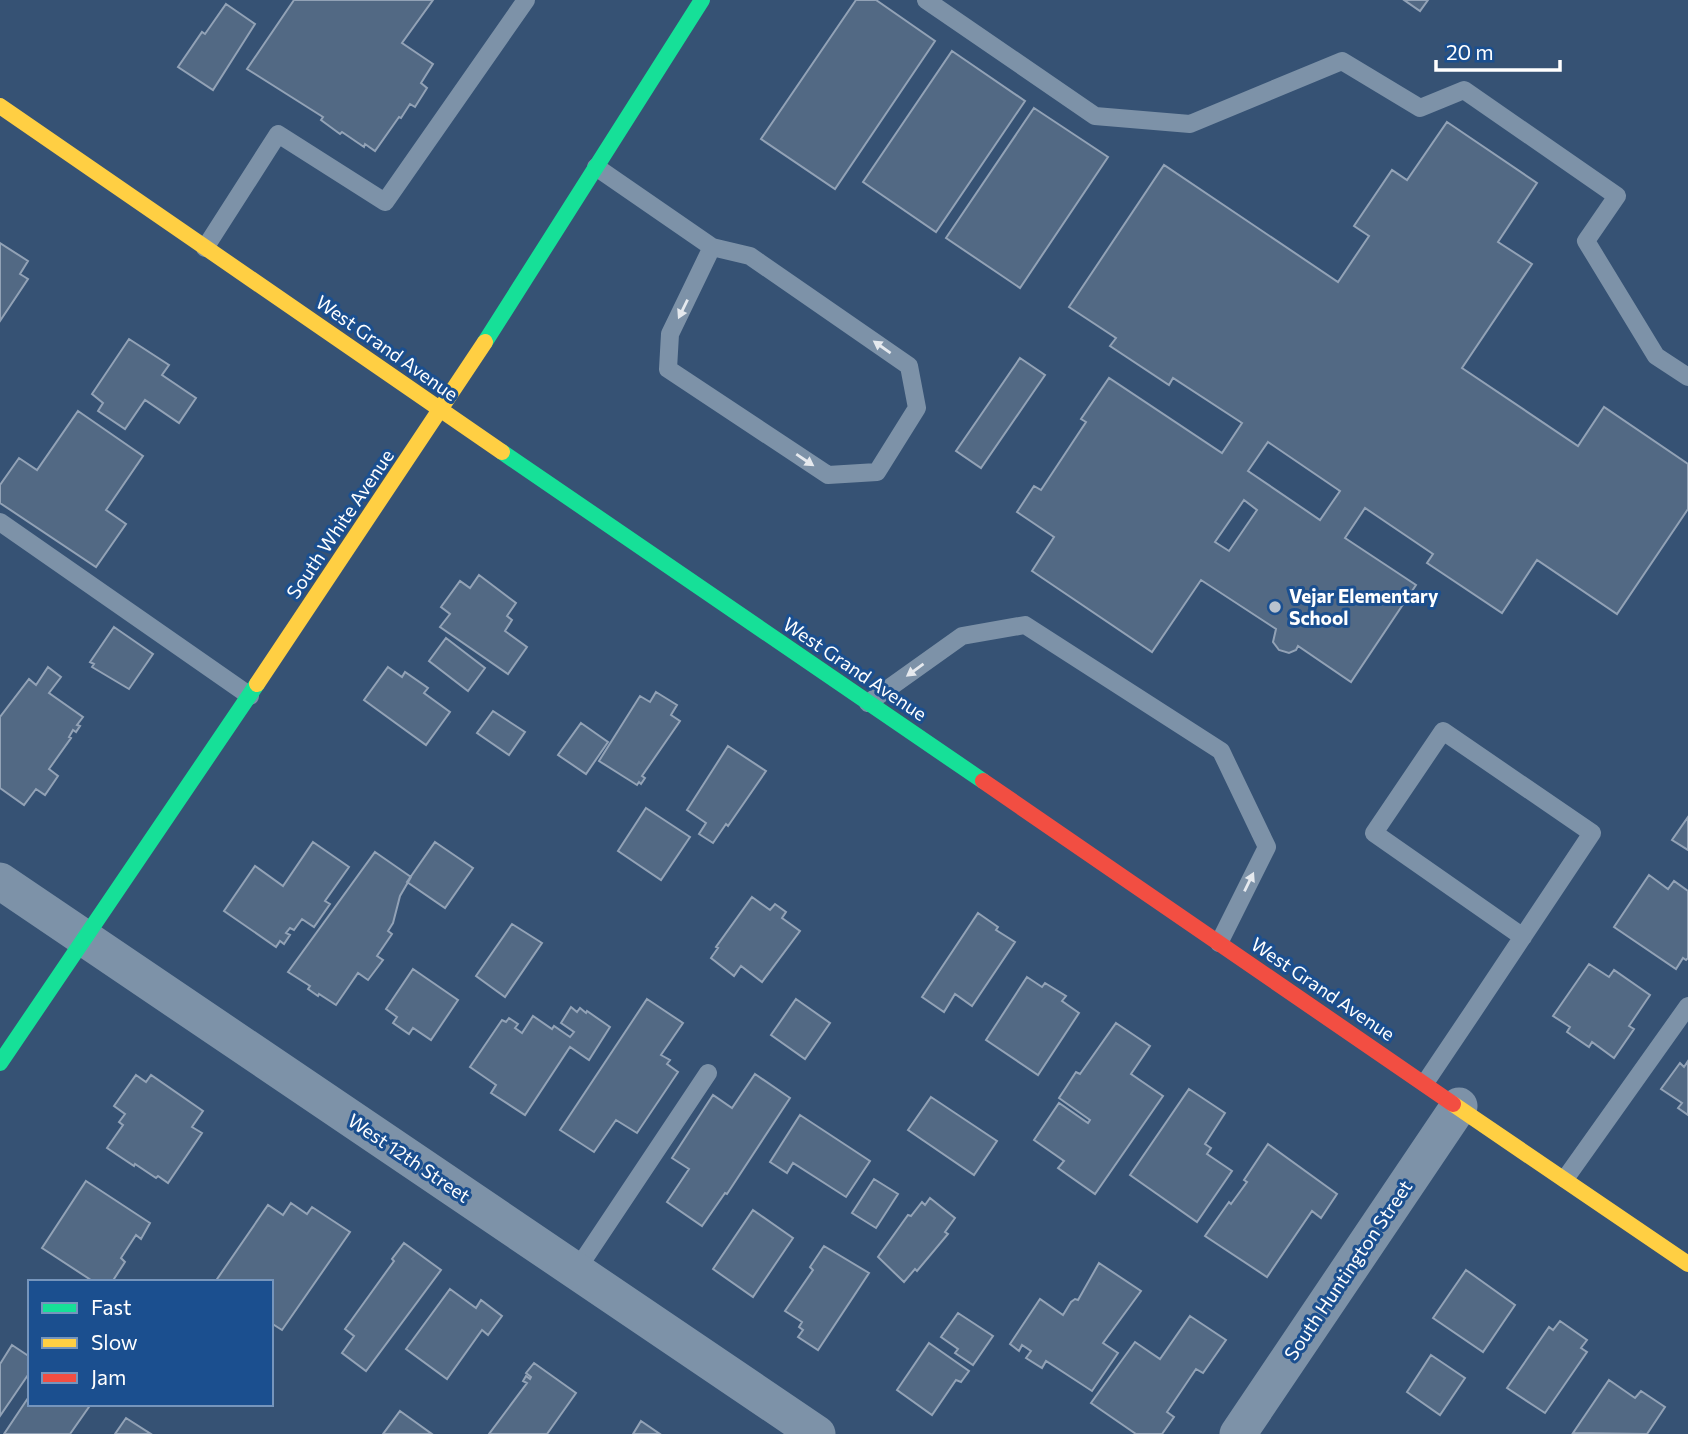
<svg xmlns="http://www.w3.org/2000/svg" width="1688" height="1434" viewBox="0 0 1688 1434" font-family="Commissioner,sans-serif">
<rect width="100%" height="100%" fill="#365274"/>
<path fill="#526984" stroke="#92a2b6" stroke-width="2" fill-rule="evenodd" d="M 294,0 L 433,0 L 402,43 L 433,64 L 421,83 L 427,88 L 415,107 L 410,104 L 401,118 L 399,117 L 375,151 L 365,144 L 364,147 L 342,132 L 340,134 L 321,120 L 323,117 L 247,69 Z
M 856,0 L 876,0 L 935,41 L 835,189 L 761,139 Z
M 1404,0 L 1428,0 L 1420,11 Z
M 226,4 L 255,24 L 213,90 L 178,67 L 202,32 L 205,34 Z
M 952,51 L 1025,101 L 936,232 L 863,182 Z
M 1034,108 L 1108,157 L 1020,288 L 946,238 Z
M 1447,122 L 1537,183 L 1498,242 L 1532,264 L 1462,368 L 1578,446 L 1604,407 L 1688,464 L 1688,509 L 1617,614 L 1537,560 L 1502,613 L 1427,563 L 1433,554 L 1365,508 L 1345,538 L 1416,585 L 1351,682 L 1298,646 L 1296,650 L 1289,653 L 1279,650 L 1273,642 L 1276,629 L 1201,580 L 1152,652 L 1032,571 L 1054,537 L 1017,512 L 1034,486 L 1041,490 L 1086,422 L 1081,419 L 1109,378 L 1222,453 L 1242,423 L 1173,378 L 1169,385 L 1110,346 L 1116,338 L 1069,307 L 1164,165 L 1338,282 L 1369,236 L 1354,226 L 1392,170 L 1407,180 ZM 1268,442 L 1340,491 L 1320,520 L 1248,471 ZM 1244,500 L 1257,510 L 1229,551 L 1215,542 Z
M 0,243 L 28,261 L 20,274 L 28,279 L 0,321 Z
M 129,339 L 169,365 L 162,375 L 196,398 L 179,423 L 145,400 L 125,429 L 98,411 L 103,403 L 92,394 Z
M 1020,358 L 1045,375 L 981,468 L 956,451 Z
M 78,411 L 143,456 L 106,510 L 126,524 L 96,567 L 0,503 L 0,485 L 19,458 L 37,470 Z
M 479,575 L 516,603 L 507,616 L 512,620 L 505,631 L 527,647 L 508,674 L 440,627 L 450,614 L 441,607 L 460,581 L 470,588 Z
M 114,627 L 153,654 L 129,689 L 92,667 L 94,664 L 90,662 Z
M 446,638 L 485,668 L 468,691 L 429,661 Z
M 48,667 L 61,677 L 49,693 L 83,717 L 77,725 L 80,726 L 76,732 L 73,730 L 69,737 L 71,738 L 49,769 L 58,776 L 45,795 L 36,789 L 24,805 L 0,788 L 0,717 L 29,679 L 36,685 Z
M 388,667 L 402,677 L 405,672 L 428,688 L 424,693 L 450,712 L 426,745 L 364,700 Z
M 656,692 L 677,705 L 671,715 L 680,721 L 642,776 L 645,778 L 641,784 L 639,782 L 637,785 L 599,761 L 640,696 L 650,702 Z
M 493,711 L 525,732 L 509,755 L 477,733 Z
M 581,723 L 608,742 L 586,774 L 558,755 Z
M 728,746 L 766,771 L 728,826 L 726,824 L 713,843 L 699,834 L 706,823 L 687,810 Z
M 646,808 L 690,837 L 661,880 L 618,851 Z
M 1688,817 L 1688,850 L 1672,840 Z
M 313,842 L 349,867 L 325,901 L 330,904 L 314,927 L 302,919 L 294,930 L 290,928 L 286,933 L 290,935 L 284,944 L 280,941 L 276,947 L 224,911 L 255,866 L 283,886 Z
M 435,842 L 473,868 L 445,908 L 407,882 Z
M 375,852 L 411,877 L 400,896 L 393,923 L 388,931 L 392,934 L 377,956 L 383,960 L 368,980 L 358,973 L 336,1005 L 319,994 L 318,996 L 308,989 L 310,986 L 288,972 Z
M 1649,875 L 1668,889 L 1674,881 L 1688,891 L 1688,958 L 1686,960 L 1683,958 L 1676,969 L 1614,927 Z
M 752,897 L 770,910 L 775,904 L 786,912 L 782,918 L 800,931 L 762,982 L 741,966 L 734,976 L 711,958 L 718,948 L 716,947 Z
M 978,913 L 998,927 L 996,930 L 1015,942 L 972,1006 L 955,994 L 944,1012 L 922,997 Z
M 512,924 L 542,943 L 505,997 L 476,976 Z
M 1589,964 L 1609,977 L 1614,970 L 1650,995 L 1629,1026 L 1634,1029 L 1614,1058 L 1592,1042 L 1589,1047 L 1567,1032 L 1570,1027 L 1553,1016 Z
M 413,969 L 458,1000 L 431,1040 L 413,1028 L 409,1034 L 393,1023 L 397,1017 L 386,1009 Z
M 1027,977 L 1042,987 L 1045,983 L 1066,996 L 1062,1001 L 1079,1013 L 1038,1075 L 986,1040 Z
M 647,999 L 683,1023 L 661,1055 L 670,1060 L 667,1064 L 678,1072 L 637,1133 L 616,1120 L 594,1152 L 560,1130 Z
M 796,999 L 830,1023 L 805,1059 L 771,1035 Z
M 571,1007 L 577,1012 L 580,1008 L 586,1013 L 587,1011 L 610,1027 L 589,1060 L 570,1047 L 525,1115 L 491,1093 L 496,1085 L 470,1067 L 502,1020 L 506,1022 L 509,1018 L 518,1024 L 515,1028 L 522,1033 L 533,1016 L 552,1029 L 554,1026 L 570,1037 L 574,1032 L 561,1023 Z
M 1116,1023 L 1150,1046 L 1131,1074 L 1163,1096 L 1095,1194 L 1058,1168 L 1064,1161 L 1034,1140 L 1059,1103 L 1088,1123 L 1090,1120 L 1059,1098 L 1076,1072 L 1080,1074 Z
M 1688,1061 L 1688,1115 L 1678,1108 L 1682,1103 L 1661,1089 L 1680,1063 L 1684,1067 Z
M 755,1074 L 790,1098 L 727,1194 L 725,1193 L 702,1226 L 667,1202 L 689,1169 L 672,1158 L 713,1095 L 732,1108 Z
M 136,1075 L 146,1082 L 151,1075 L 203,1111 L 192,1127 L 202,1133 L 168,1183 L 158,1176 L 156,1178 L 135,1164 L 134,1166 L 107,1148 L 123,1125 L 119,1122 L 125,1114 L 114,1106 Z
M 1189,1089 L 1225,1113 L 1205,1144 L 1211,1148 L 1207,1154 L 1232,1171 L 1197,1222 L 1130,1175 Z
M 931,1097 L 997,1141 L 974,1175 L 908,1130 Z
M 800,1115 L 870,1161 L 846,1197 L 793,1163 L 787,1173 L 770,1162 Z
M 1268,1144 L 1337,1194 L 1321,1218 L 1312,1211 L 1267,1277 L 1205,1236 L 1229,1202 L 1231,1204 L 1247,1182 L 1244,1180 Z
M 874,1179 L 898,1194 L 876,1228 L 852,1213 Z
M 86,1181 L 150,1223 L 141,1239 L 136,1235 L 121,1258 L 125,1262 L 112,1282 L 94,1282 L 42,1248 Z
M 930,1198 L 955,1218 L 945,1232 L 948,1234 L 917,1271 L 915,1269 L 904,1282 L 878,1257 L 908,1215 L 911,1216 L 922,1202 L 925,1205 Z
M 291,1203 L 307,1214 L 312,1207 L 350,1232 L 282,1330 L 271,1323 L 271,1282 L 215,1282 L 268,1205 L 283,1215 Z
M 753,1210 L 793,1238 L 753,1297 L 713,1269 Z
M 404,1243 L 441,1270 L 366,1371 L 342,1353 L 354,1336 L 345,1329 L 394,1261 L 392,1259 Z
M 824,1246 L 869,1273 L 818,1350 L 798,1337 L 803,1330 L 799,1327 L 802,1322 L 785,1311 L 813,1270 L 810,1267 Z
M 1099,1263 L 1141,1291 L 1103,1343 L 1118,1353 L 1092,1391 L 1046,1361 L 1042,1368 L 1026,1358 L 1031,1351 L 1022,1345 L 1019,1351 L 1010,1344 L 1040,1299 L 1063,1315 L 1071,1302 L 1075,1299 L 1078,1300 Z
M 1466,1270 L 1515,1305 L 1483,1352 L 1433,1318 Z
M 450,1289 L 476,1308 L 481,1300 L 502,1316 L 488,1335 L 482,1330 L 447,1379 L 406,1349 Z
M 958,1313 L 993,1336 L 973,1365 L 955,1353 L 958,1349 L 941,1337 Z
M 1190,1316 L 1226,1340 L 1203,1373 L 1196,1369 L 1167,1412 L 1174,1417 L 1162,1434 L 1136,1434 L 1091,1403 L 1135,1342 L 1160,1359 Z
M 1560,1321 L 1587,1340 L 1581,1348 L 1587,1352 L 1545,1413 L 1507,1388 L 1549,1327 L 1553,1330 Z
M 929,1343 L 969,1371 L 961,1382 L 956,1380 L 932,1415 L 897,1390 Z
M 12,1345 L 30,1357 L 30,1372 L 0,1416 L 0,1364 Z
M 1431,1355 L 1465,1378 L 1440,1415 L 1407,1392 Z
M 534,1363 L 576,1393 L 547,1434 L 489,1434 L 527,1383 L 523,1381 L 526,1376 L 530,1379 L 531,1377 L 526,1373 Z
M 1609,1380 L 1635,1398 L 1641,1391 L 1665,1407 L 1647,1434 L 1573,1433 Z
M 30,1395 L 30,1404 L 91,1404 L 70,1434 L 4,1434 Z
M 400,1411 L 432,1434 L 383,1434 Z
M 126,1418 L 151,1434 L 115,1434 Z
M 641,1421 L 660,1434 L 633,1434 Z"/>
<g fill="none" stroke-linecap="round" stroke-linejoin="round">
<path stroke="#7d92a8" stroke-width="18" d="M 926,0 L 1095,116 L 1190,124 L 1342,61 L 1420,108 L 1464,90 L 1617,196 L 1586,241 L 1656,356 L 1688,377
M 596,167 L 712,247 L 750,256 L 909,366 L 917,408 L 877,472 L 828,475 L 668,369 L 670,334 L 712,247
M 205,248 L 278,134 L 385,202 L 526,0
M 0,522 L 250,696
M 868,703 L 962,636 L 1025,625 L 1221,751 L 1267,847 L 1219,943
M 1425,1083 C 1481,1000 1536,917 1592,833 L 1443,731 L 1374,833 L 1523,937
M 1565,1179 L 1688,1006
M 576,1271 L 708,1073"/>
<path stroke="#7d92a8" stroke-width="37" d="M 0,881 L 817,1434
M 1238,1434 L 1459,1106"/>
<path stroke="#16e098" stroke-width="16" d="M 485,342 L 702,0
M 502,452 L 983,781
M 0,1063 L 257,684"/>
<path stroke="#ffcf43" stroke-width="16" d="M 0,106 L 502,452
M 257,684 L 485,342
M 1453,1104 L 1688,1264"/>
<path stroke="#f24e42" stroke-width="16" d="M 983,781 L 1453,1104"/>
</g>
<defs><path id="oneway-solid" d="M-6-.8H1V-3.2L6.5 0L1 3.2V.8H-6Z" transform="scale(1.75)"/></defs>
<g fill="#e5e9ee">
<use href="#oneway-solid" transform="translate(683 309) rotate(116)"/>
<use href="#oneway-solid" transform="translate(882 347) rotate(-145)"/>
<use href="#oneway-solid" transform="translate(805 460) rotate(34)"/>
<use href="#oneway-solid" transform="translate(915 670) rotate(144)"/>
<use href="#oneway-solid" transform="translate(1249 882) rotate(-64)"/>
</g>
<circle fill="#b9c2ce" stroke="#1b4f8f" stroke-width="2.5" cx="1275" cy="607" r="7"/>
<g text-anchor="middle" stroke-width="6" stroke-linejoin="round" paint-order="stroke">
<g font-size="19" fill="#fff" stroke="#1b4f8f">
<text transform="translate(387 348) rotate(35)" y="7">West Grand Avenue</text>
<text transform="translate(340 524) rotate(-56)" y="7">South White Avenue</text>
<text transform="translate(855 669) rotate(34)" y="7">West Grand Avenue</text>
<text transform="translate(1323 989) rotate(34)" y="7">West Grand Avenue</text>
<text transform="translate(409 1158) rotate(34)" y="7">West 12th Street</text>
<text transform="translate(1348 1270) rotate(-56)" y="7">South Huntington Street</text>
</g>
<g font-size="19" font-weight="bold" fill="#fff" stroke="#1b4f8f" text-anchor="start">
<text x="1289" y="603">Vejar Elementary<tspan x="1289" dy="22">School</tspan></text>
</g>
</g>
<rect x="28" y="1280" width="245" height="126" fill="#1b4f8f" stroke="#7695bc" stroke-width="2"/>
<rect x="42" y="1303" width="35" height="10" fill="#16e098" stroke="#7695bc" stroke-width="2"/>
<text x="91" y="1315" font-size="21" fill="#ffffff">Fast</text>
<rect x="42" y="1338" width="35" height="10" fill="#ffcf43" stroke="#7695bc" stroke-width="2"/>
<text x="91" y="1350" font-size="21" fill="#ffffff">Slow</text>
<rect x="42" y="1373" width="35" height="10" fill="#f24e42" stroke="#7695bc" stroke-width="2"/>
<text x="91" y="1385" font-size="21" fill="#ffffff">Jam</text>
<path d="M1436 60v10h124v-10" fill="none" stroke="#ffffff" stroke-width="3.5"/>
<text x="1446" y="60" font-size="21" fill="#ffffff" stroke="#1b4f8f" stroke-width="5" paint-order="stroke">20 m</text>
</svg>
